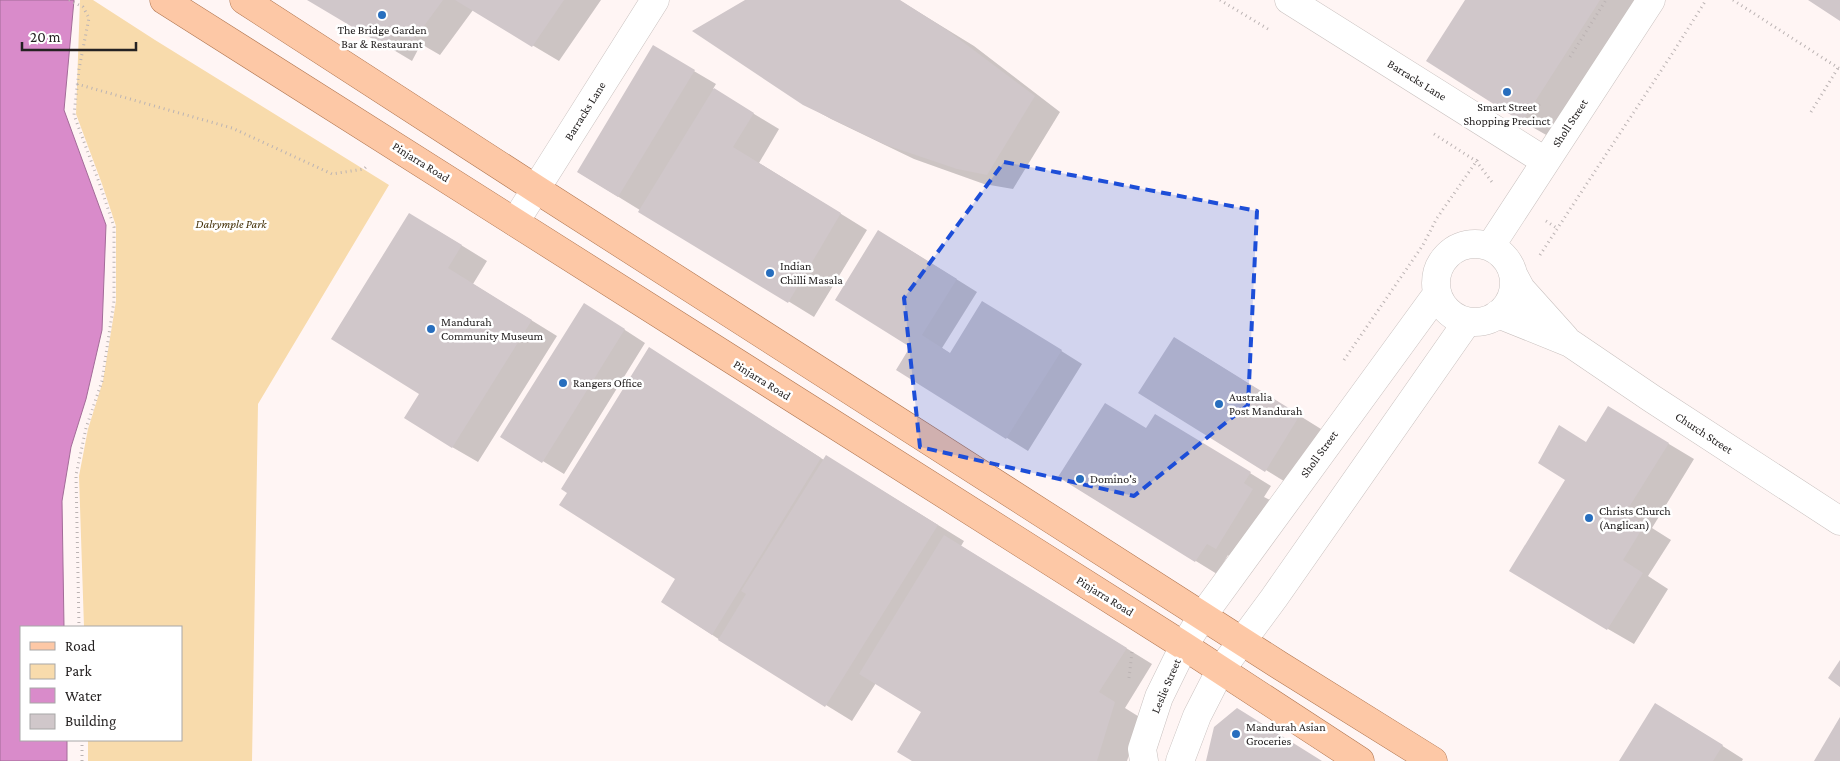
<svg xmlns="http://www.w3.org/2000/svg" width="1840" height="761" viewBox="0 0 1840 761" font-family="'Crimson Pro',serif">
<rect width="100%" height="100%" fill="#fff5f4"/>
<path fill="#f8dbac" d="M 80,0 L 93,0 L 155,40 L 389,185 L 258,404 L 252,761 L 88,761 L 88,740 L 181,740 L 181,627 L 84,627 L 79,476 L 88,429 L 103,381 L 116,301 L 116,226 L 102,184 L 76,114 Z"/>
<path fill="#d98bca" stroke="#a36c98" d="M 0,0 L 74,0 L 64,110 L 106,225 L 102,330 L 86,399 L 71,447 L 62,501 L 64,627 L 21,627 L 21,740 L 67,740 L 67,761 L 0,761 Z"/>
<path fill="#0003" d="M 310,0 L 601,0 L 559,61 L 473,10 L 440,55 L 421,44 L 412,61 Z
M 748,0 L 899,0 L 974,46 L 1060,112 L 1013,189 L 984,184 L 914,159 L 831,119 L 804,104 Z
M 1466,0 L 1635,0 L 1548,136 L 1522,121 Z
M 653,47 L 716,84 L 713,89 L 779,129 L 759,163 L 867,230 L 814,317 L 578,172 Z
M 435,229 L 487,261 L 473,284 L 557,336 L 478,462 L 452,447 L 421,393 Z
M 900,244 L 977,292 L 942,348 L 951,354 L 1004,315 L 1082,364 L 1028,451 L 898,370 L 912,347 Z
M 605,317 L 645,343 L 564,474 L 502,436 Z
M 650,349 L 824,460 L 852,472 L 964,541 L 961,546 L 1152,664 L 1125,708 L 1141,718 L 1127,761 L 914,761 L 923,711 L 876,683 L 852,721 L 720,640 L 663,602 L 676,579 Z
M 1196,351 L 1321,429 L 1287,483 L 1140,393 Z
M 1634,423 L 1694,459 L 1652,528 L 1671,540 L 1648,576 L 1668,589 L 1634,644 L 1608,629 L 1567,479 L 1587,443 Z
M 1177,428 L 1271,486 L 1264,497 L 1274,502 L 1238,561 L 1228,555 L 1217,574 L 1059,477 L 1147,429 Z
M 1677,717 L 1743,759 L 1742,761 L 1620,761 Z"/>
<path fill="#d0c7ca" d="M 307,0 L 443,0 L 413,41 L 394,30 L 386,47 Z
M 455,0 L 564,0 L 532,47 Z
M 745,0 L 900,0 L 947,30 L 1035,96 L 987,175 L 957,169 L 886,145 L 803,105 L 692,31 Z
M 1465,0 L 1600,0 L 1522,122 L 1426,61 Z
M 1808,0 L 1840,0 L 1840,21 Z
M 653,45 L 695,70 L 618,197 L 577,172 Z
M 714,88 L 754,113 L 733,147 L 841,213 L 788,303 L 638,212 Z
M 409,213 L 462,245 L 448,268 L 532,320 L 452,448 L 404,418 L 419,394 L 331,339 Z
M 878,230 L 957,279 L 922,335 L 950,353 L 982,301 L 1062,350 L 1006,439 L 896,370 L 910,347 L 835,300 Z
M 584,303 L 625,329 L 542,463 L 500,437 Z
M 1174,337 L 1300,415 L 1265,472 L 1138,393 Z
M 649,347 L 821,458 L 712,635 L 661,602 L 675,579 L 559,505 L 567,493 L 561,489 Z
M 1105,403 L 1146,428 L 1155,414 L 1251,472 L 1244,483 L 1253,489 L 1216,549 L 1207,544 L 1195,562 L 1058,477 Z
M 1608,406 L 1669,443 L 1626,512 L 1645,524 L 1623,560 L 1643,573 L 1607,630 L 1509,571 L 1565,480 L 1538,463 L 1559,425 L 1586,442 Z
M 826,455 L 938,525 L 825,707 L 718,640 L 746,594 L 741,591 Z
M 944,535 L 1127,648 L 1099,692 L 1115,702 L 1097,761 L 912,761 L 897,752 L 921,712 L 859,674 Z
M 1840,660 L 1840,687 L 1828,678 Z
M 1655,703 L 1723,745 L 1713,761 L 1619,761 Z
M 1237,708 L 1322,761 L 1206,761 L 1214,727 Z
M 1840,717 L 1840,761 L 1814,761 Z"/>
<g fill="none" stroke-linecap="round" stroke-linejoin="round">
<defs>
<path id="minor" d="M 1289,0 L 1545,161
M 515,222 L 655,0
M1436 283a39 39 0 1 1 78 0a39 39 0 1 1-78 0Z
M 1490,247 L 1651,0
M 1513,274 L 1521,289 L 1565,338
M 1498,314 L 1570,343 L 1651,398 L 1840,521
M 1144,761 L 1142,749 L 1159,697 L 1184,646 L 1203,615 L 1437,294
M 1180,761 L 1197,716 L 1220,671 L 1274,598 L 1467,322"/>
<path id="major" d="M 164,0 L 1184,646 L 1360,761
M 244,0 L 536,189 L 1279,665 L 1433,761"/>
</defs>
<use href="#minor" stroke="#c9c1bf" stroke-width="29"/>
<use href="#major" stroke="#b07651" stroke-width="29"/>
<path stroke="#bbb3b3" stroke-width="3" stroke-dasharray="1 4" stroke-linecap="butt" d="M 69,0 L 83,7 L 89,18 L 79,69 L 74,115 L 100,185 L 114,227 L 114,301 L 102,381 L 86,428 L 76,475 L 79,627
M 1220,0 L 1268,29
M 1733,0 L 1840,69
M 1570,57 L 1606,0
M 77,84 L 232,128 L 332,174 L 364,169 L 366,167
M 1811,112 L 1838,68
M 1533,113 L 1541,102
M 1434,134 L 1476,161 L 1492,182
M 1546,221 L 1558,229
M 1540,255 L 1674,51 L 1706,0
M 1344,360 L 1423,245 L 1437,218 L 1478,159
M 1129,678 L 1132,652
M 82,740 L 82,761"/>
<use href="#minor" stroke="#fff" stroke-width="28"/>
<use href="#major" stroke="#fdc8a6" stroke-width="28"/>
</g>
<path fill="#1d4ed8" fill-opacity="0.2" stroke="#1d4ed8" stroke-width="4" stroke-dasharray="10 6" stroke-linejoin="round" d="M 1004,162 L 1257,211 L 1248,405 L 1134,496 L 920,447 L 904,298 Z"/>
<g fill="#276ebe" stroke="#fff" stroke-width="2">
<circle cx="382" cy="15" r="5"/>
<circle cx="1507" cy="92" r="5"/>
<circle cx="770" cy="273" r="5"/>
<circle cx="431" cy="329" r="5"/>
<circle cx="563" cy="383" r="5"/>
<circle cx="1219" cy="404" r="5"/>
<circle cx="1080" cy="479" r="5"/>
<circle cx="1589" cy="518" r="5"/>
<circle cx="1236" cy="734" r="5"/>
</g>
<g text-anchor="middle" stroke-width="5" stroke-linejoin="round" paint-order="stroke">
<g font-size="12" fill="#252222" stroke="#fff" text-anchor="start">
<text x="382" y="34" text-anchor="middle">The Bridge Garden<tspan x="382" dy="14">Bar &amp; Restaurant</tspan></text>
<text x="1507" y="111" text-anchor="middle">Smart Street<tspan x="1507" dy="14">Shopping Precinct</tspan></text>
<text x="780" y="270">Indian<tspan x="780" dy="14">Chilli Masala</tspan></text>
<text x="441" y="326">Mandurah<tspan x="441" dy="14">Community Museum</tspan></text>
<text x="573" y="387">Rangers Office</text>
<text x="1229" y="401">Australia<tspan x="1229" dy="14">Post Mandurah</tspan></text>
<text x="1090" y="483">Domino's</text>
<text x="1599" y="515">Christs Church<tspan x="1599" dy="14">(Anglican)</tspan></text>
<text x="1246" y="731">Mandurah Asian<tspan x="1246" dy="14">Groceries</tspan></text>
</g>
<g font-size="12" fill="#252222" stroke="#fff">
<text transform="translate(1417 80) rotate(32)" y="4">Barracks Lane</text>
<text transform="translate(585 111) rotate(-58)" y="4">Barracks Lane</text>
<text transform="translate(1570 123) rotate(-57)" y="4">Sholl Street</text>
<text transform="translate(421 162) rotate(32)" y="4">Pinjarra Road</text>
<text transform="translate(762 380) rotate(32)" y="4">Pinjarra Road</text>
<text transform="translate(1704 433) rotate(33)" y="4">Church Street</text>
<text transform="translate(1319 454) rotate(-54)" y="4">Sholl Street</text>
<text transform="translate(1105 596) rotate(32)" y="4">Pinjarra Road</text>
<text transform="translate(1166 686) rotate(-67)" y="4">Leslie Street</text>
</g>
<g font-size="12" font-style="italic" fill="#422e05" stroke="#fff">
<text x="231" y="228">Dalrymple Park</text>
</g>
</g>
<rect x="20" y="626" width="162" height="115" fill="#ffffff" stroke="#a8a7a7"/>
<rect x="30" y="642" width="25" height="8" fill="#fdc8a6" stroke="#a8a7a7"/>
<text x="65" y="651" font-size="15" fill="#252222">Road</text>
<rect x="30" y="664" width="25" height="15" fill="#f8dbac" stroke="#a8a7a7"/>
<text x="65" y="676" font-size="15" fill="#252222">Park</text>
<rect x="30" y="688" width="25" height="15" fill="#d98bca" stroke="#a8a7a7"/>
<text x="65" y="701" font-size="15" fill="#252222">Water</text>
<rect x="30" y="714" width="25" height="15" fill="#d0c7ca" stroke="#a8a7a7"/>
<text x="65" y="726" font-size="15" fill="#252222">Building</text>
<path d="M22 42v8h114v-8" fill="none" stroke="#252222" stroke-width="2.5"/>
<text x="30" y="42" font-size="15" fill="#252222" stroke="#ffffff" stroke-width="4" paint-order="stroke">20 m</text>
</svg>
